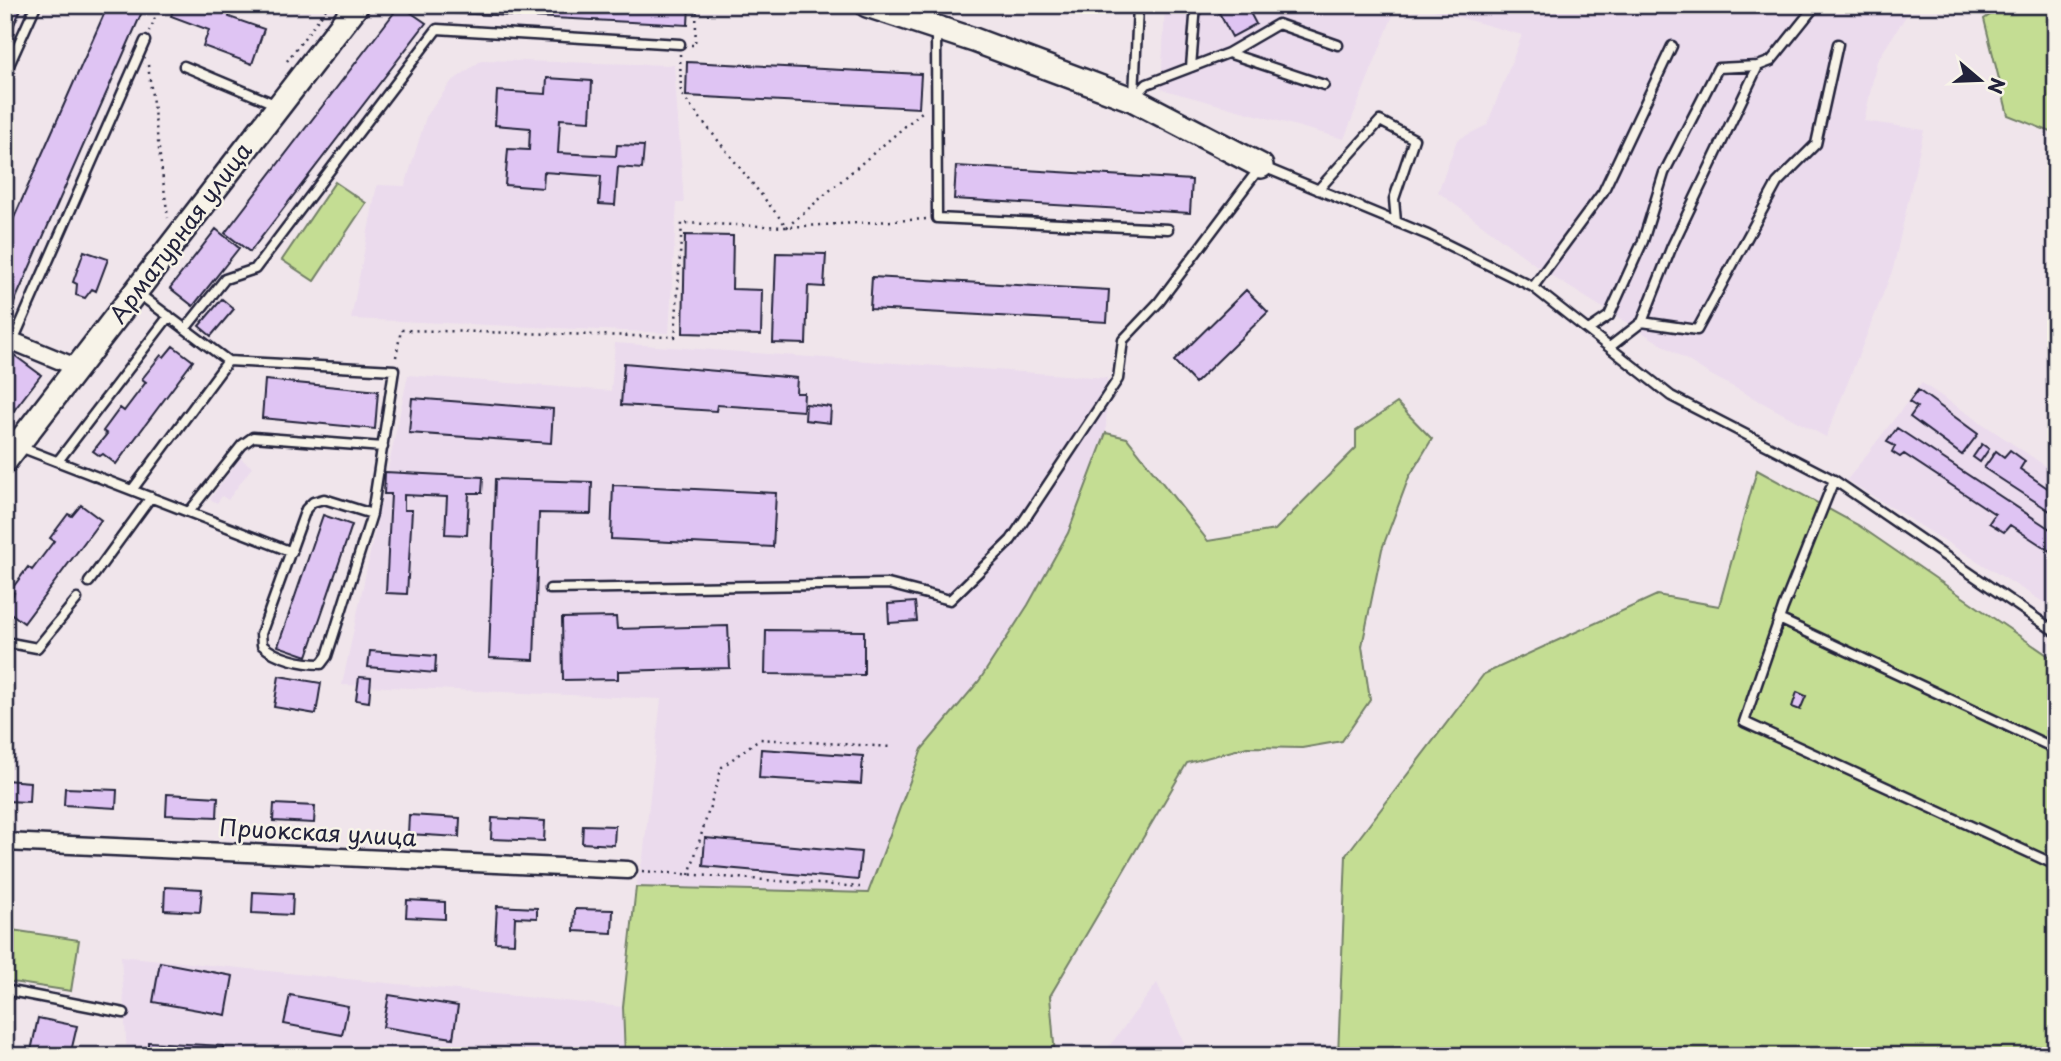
<svg xmlns="http://www.w3.org/2000/svg" width="2061" height="1061" viewBox="0 0 2061 1061" font-family="'Playpen Sans',sans-serif">
<rect width="100%" height="100%" fill="#f0e5eb"/>
<filter id="ink" filterUnits="userSpaceOnUse"><feTurbulence type="fractalNoise" baseFrequency=".0143" numOctaves="2"/><feDisplacementMap in="SourceGraphic" scale="14" xChannelSelector="R" yChannelSelector="G"/><feConvolveMatrix kernelMatrix="1 2 1 2 8 2 1 2 1" color-interpolation-filters="sRGB"/></filter>
<g filter="url(#ink)">
<path fill="#ebdbed" d="M 1165,5 L 1397,5 L 1344,139 L 1161,89 Z
M 1416,5 L 1913,5 L 1877,61 L 1864,121 L 1924,130 L 1893,269 L 1826,437 L 1711,375 L 1545,272 L 1438,192 L 1457,140 L 1487,125 L 1522,35 Z
M 482,60 L 674,65 L 684,203 L 677,203 L 669,333 L 351,319 L 377,185 L 405,186 L 426,117 L 451,82 Z
M 615,343 L 1107,378 L 1106,433 L 1068,533 L 1028,605 L 979,681 L 922,749 L 868,893 L 636,887 L 643,858 L 661,699 L 342,685 L 408,375 L 611,391 Z
M 1922,383 L 2056,473 L 2056,610 L 1847,480 Z
M 240,458 L 252,467 L 228,500 L 222,496 L 217,503 L 210,499 Z
M 121,956 L 623,1007 L 625,1056 L 127,1056 Z
M 1157,983 L 1190,1056 L 1102,1056 Z"/>
<path fill="#c4dd93" stroke="#738067" stroke-width="2" d="M 2005,5 L 2056,5 L 2056,134 L 2008,115 L 1984,19 Z
M 335,182 L 366,203 L 314,281 L 282,260 Z
M 1397,403 L 1432,439 L 1409,477 L 1382,549 L 1362,646 L 1370,700 L 1342,741 L 1302,748 L 1247,747 L 1187,763 L 1050,996 L 1055,1056 L 625,1056 L 623,1007 L 636,887 L 868,893 L 922,749 L 979,681 L 1028,605 L 1068,533 L 1106,433 L 1127,438 L 1208,541 L 1275,530 L 1356,448 L 1356,431 Z
M 1757,470 L 1858,525 L 2056,661 L 2056,1056 L 1338,1056 L 1346,855 L 1484,674 L 1657,595 L 1719,606 Z
M 5,929 L 79,940 L 71,991 L 5,981 Z"/>
<path fill="#dfc4f3" stroke="#22223b" stroke-width="2" d="M 5,5 L 23,5 L 5,44 Z
M 108,5 L 126,5 L 142,12 L 14,303 L 5,300 L 5,238 Z
M 175,5 L 233,5 L 229,17 L 264,29 L 252,64 L 203,46 L 209,30 L 171,16 Z
M 400,5 L 426,23 L 250,252 L 225,233 Z
M 454,5 L 689,5 L 688,25 L 454,13 Z
M 939,5 L 1118,5 L 1118,8 L 940,12 Z
M 1215,5 L 1246,5 L 1256,24 L 1232,37 Z
M 687,62 L 921,74 L 919,108 L 686,96 Z
M 547,78 L 592,81 L 590,121 L 560,119 L 558,153 L 616,156 L 617,145 L 644,146 L 642,169 L 618,167 L 615,205 L 599,204 L 601,176 L 544,172 L 543,188 L 505,185 L 508,149 L 529,150 L 530,128 L 495,125 L 497,91 L 546,94 Z
M 956,166 L 1192,180 L 1190,213 L 954,199 Z
M 216,229 L 239,248 L 193,306 L 170,288 Z
M 685,235 L 733,236 L 732,289 L 762,290 L 761,335 L 683,333 Z
M 84,251 L 108,259 L 96,291 L 92,289 L 85,298 L 76,295 L 77,284 L 73,282 Z
M 776,253 L 826,254 L 824,287 L 808,286 L 806,344 L 773,343 Z
M 872,277 L 1109,290 L 1107,322 L 870,309 Z
M 1246,290 L 1268,312 L 1195,383 L 1174,361 Z
M 222,299 L 234,309 L 211,336 L 199,326 Z
M 173,346 L 193,361 L 116,464 L 103,454 L 100,456 L 93,451 L 107,434 L 103,431 L 120,408 L 124,411 L 146,382 L 142,379 L 161,355 L 164,357 Z
M 14,355 L 41,375 L 5,422 L 5,366 Z
M 624,363 L 797,378 L 796,393 L 804,393 L 803,411 L 717,405 L 716,411 L 621,405 Z
M 265,380 L 378,391 L 375,429 L 262,418 Z
M 1918,390 L 1978,434 L 1962,455 L 1910,417 L 1917,407 L 1909,402 Z
M 412,398 L 553,409 L 551,443 L 409,433 Z
M 806,404 L 831,407 L 830,423 L 805,420 Z
M 1897,428 L 2056,533 L 2056,555 L 2010,525 L 2004,532 L 1989,523 L 1995,514 L 1904,454 L 1900,457 L 1892,452 L 1895,446 L 1887,442 Z
M 1982,444 L 1989,449 L 1980,462 L 1973,457 Z
M 2010,450 L 2025,461 L 2020,469 L 2056,494 L 2056,515 L 1984,468 L 1996,451 L 2004,457 Z
M 385,472 L 483,477 L 482,493 L 469,493 L 467,535 L 445,534 L 447,497 L 404,495 L 404,510 L 412,510 L 407,594 L 386,593 L 391,494 L 384,494 Z
M 495,479 L 592,482 L 591,514 L 539,513 L 534,660 L 489,658 Z
M 613,485 L 776,493 L 773,547 L 611,539 Z
M 81,505 L 101,520 L 24,623 L 5,609 L 14,593 L 11,590 L 28,567 L 32,570 L 54,541 L 50,538 L 68,514 L 72,516 Z
M 323,515 L 352,525 L 307,656 L 278,646 Z
M 915,602 L 917,621 L 889,623 L 888,604 Z
M 616,617 L 617,629 L 728,626 L 730,668 L 618,671 L 618,679 L 563,680 L 562,618 Z
M 766,630 L 864,631 L 864,675 L 765,674 Z
M 370,651 L 436,656 L 435,673 L 368,667 Z
M 279,676 L 321,683 L 316,714 L 274,707 Z
M 359,677 L 371,678 L 369,702 L 356,700 Z
M 1797,692 L 1806,696 L 1800,710 L 1792,707 Z
M 761,749 L 863,756 L 861,784 L 759,778 Z
M 5,780 L 30,782 L 29,802 L 5,801 Z
M 65,788 L 117,790 L 116,808 L 64,805 Z
M 167,794 L 218,797 L 217,817 L 166,815 Z
M 274,804 L 315,806 L 314,823 L 273,821 Z
M 409,815 L 460,818 L 459,837 L 408,834 Z
M 492,818 L 545,821 L 544,841 L 491,839 Z
M 583,825 L 615,826 L 614,845 L 582,843 Z
M 705,838 L 861,852 L 858,880 L 703,866 Z
M 165,887 L 202,889 L 200,912 L 164,910 Z
M 253,892 L 293,894 L 292,915 L 252,913 Z
M 407,900 L 445,902 L 445,919 L 406,917 Z
M 497,906 L 537,908 L 537,918 L 515,917 L 514,943 L 495,942 Z
M 575,909 L 613,910 L 612,933 L 574,931 Z
M 160,962 L 233,976 L 226,1015 L 153,1002 Z
M 290,995 L 348,1006 L 342,1035 L 284,1024 Z
M 389,995 L 458,1006 L 453,1038 L 383,1027 Z
M 38,1018 L 77,1026 L 70,1056 L 31,1051 Z
M 148,1042 L 223,1046 L 222,1056 L 148,1056 Z"/>
<g fill="none" stroke-linecap="round" stroke-linejoin="round">
<defs>
<path id="lane" d="M 936,31 L 937,218 L 1168,229
M 1228,53 L 1278,24 L 1338,45
M 184,66 L 277,105
M 1191,67 L 1196,5
M 5,74 L 36,5
M 1134,97 L 1138,5
M 1135,97 L 1147,84 L 1228,53 L 1324,85
M 1318,190 L 1380,121 L 1414,139 L 1394,199 L 1396,222
M 1533,287 L 1603,192 L 1672,46
M 139,294 L 228,361 L 394,370 L 372,514
M 1642,322 L 1672,246 L 1758,66
M 185,329 L 225,279 L 255,269 L 437,29 L 680,44
M 1590,329 L 1609,316 L 1643,241 L 1664,173 L 1718,68 L 1758,66 L 1771,61 L 1816,5
M 13,341 L 145,41
M 1611,346 L 1642,322 L 1697,330 L 1777,183 L 1816,144 L 1838,44
M 20,447 L 292,552
M 58,461 L 169,316
M 1834,480 L 1783,608 L 1744,722 L 2056,865
M 132,490 L 228,361
M 324,499 L 372,514 L 327,656 L 321,664 C 302,664 276,658 262,645 L 261,634 L 306,509 L 313,502 Z
M 189,512 L 242,445 L 253,437 L 383,447
M 89,582 L 151,497
M 550,589 L 888,584 L 950,600 L 1011,540 L 1118,379 L 1123,340 L 1159,302 L 1261,166 L 1428,235 L 1533,287 L 1671,396 L 1834,480 L 2056,632
M 1779,619 L 2056,749
M 5,642 L 37,648 L 77,599
M 5,990 L 124,1013"/>
<path id="street" d="M 5,338 L 78,368
M 5,842 L 628,870"/>
<path id="secondary" d="M 867,5 L 974,40 L 1134,100 L 1261,166
M 5,461 L 357,5"/>
</defs>
<use href="#lane" stroke="#22223b" stroke-width="13"/>
<use href="#street" stroke="#22223b" stroke-width="21"/>
<use href="#secondary" stroke="#22223b" stroke-width="28"/>
<path stroke="#22223b" stroke-width="2.5" stroke-dasharray="2 5" stroke-linecap="butt" d="M 148,5 L 155,20 L 149,31
M 691,45 L 695,45 L 697,5
M 680,54 L 681,94 L 787,227 L 923,111
M 287,61 L 329,5
M 148,65 L 168,218
M 396,357 L 401,330 L 675,337 L 682,223 L 787,227 L 927,219
M 642,871 L 860,887
M 689,875 L 722,767 L 759,739 L 892,747"/>
<use href="#lane" stroke="#f7f3e8" stroke-width="8"/>
<use href="#street" stroke="#f7f3e8" stroke-width="16"/>
<use href="#secondary" stroke="#f7f3e8" stroke-width="23"/>
</g>
</g>
<g text-anchor="middle" stroke-width="5" stroke-linejoin="round" paint-order="stroke">
<g font-size="23" fill="#22223b" stroke="#f7f3e8">
<text transform="translate(181 233) rotate(-53)" y="8">Арматурная улица</text>
<text transform="translate(318 833) rotate(3)" y="8">Приокская улица</text>
</g>
</g>
<rect width="2061" height="1061" fill="none" stroke="#f7f3e8" stroke-width="28"/>
<rect x="14" y="14" width="2033" height="1033" fill="none" stroke="#22223b" stroke-width="2.5" filter="url(#ink)"/>
<g transform="translate(1980 80) rotate(109)" stroke="#f7f3e8" stroke-width="5" paint-order="stroke">
<path d="M0-5L12 26L0 18L-12 26Z" fill="#22223b"/>
<text y="-10" font-size="19" font-weight="bold" text-anchor="middle" fill="#22223b">N</text>
</g>
</svg>
